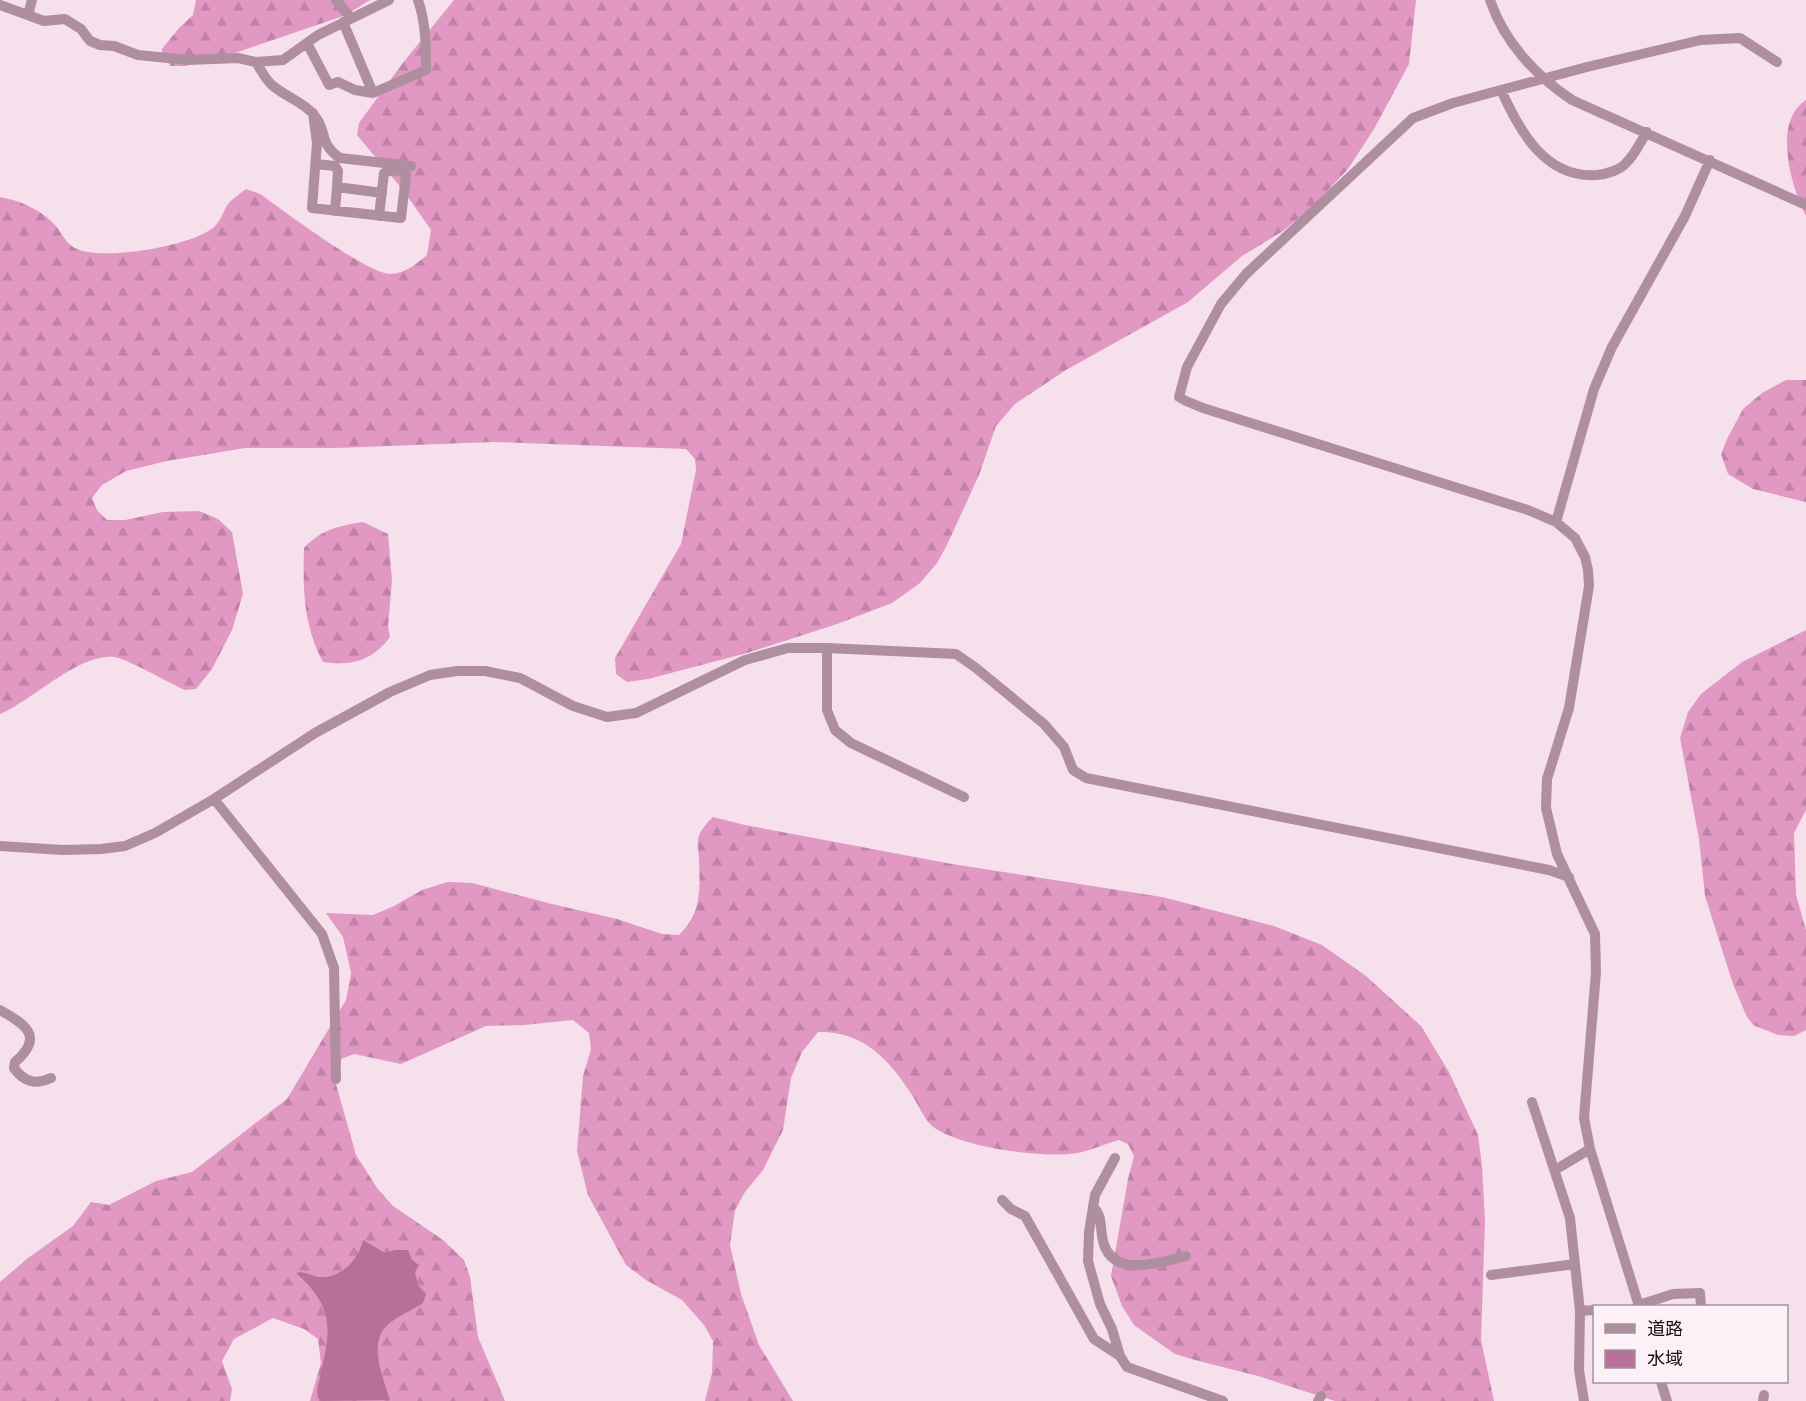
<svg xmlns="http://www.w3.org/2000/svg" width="1806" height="1401" viewBox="0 0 1806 1401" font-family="'Public Sans','Noto Sans JP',sans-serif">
<defs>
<pattern id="forest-firs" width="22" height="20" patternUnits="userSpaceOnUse" patternTransform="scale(1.5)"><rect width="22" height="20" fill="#e198c2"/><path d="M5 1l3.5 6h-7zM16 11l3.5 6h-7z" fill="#c082a6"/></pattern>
</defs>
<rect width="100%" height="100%" fill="#f5e0eb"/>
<path fill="url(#forest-firs)" d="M 196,0 L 370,0 L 346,15 L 238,52 L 186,66 L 171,66 L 163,58 L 162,49 L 179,28 L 193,15 Z
M 454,0 L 1416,0 L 1409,64 L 1374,129 L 1348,169 L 1314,205 L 1283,231 L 1242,256 L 1188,302 L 1066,370 L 1015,404 L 996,426 L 979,475 L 947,545 L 937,563 L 920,583 L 892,603 L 837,624 L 747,653 L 648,679 L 627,682 L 616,674 L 615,658 L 681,544 L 696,470 L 695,459 L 686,449 L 493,442 L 336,448 L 245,448 L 167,461 L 126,471 L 102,485 L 92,498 L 97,510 L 107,520 L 125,520 L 163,512 L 199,511 L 218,519 L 232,532 L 243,594 L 232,630 L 212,669 L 196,689 L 185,690 C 169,683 128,659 114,657 C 79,653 33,700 0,714 L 0,197 C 18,200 40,209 53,223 C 60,230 64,241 73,247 C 97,263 193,246 214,227 C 221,221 223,211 228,204 C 233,198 240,194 246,189 L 260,194 C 284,211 366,273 390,274 C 405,274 416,264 427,255 L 431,230 L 403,190 L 357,135 L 359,123 L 402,64 Z
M 1806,100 L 1806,216 C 1791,186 1772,122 1806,100 Z
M 1786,380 L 1806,380 L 1806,502 L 1753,489 L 1728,474 L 1721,454 L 1727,439 L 1743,409 L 1762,393 Z
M 363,522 L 388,534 L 392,580 L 388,626 L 390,637 C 372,661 352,666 323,662 C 303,624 303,590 304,548 C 322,529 339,526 363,522 Z
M 1806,630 L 1806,810 L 1794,833 L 1796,895 L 1806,930 L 1806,1030 L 1794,1036 L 1778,1035 L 1753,1025 L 1746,1015 L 1733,984 L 1705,896 L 1699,839 L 1680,738 L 1688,712 L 1701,694 L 1742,662 Z
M 713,817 L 745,825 L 952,864 L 1162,897 L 1274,926 L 1322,945 L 1366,976 L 1421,1026 L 1449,1072 L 1478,1135 L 1482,1166 L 1485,1221 L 1481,1340 L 1494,1401 L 1335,1401 L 1258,1376 L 1195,1360 L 1175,1354 L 1155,1340 L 1134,1325 L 1122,1306 L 1111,1276 L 1128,1179 L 1134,1156 L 1128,1144 L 1119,1140 C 1103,1144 1086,1153 1070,1154 C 1036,1157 959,1147 932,1126 C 924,1119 918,1104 912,1095 C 889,1059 863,1031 818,1032 L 802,1052 L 791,1078 L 783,1130 L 763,1170 L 745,1192 L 735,1210 L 730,1245 L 741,1294 L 759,1345 L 793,1401 L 705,1401 L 712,1373 L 713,1341 L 704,1325 L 682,1300 L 646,1280 L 626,1265 L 588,1195 L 577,1151 L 583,1076 L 591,1049 L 589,1033 L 573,1020 L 524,1025 L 486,1026 L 401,1064 L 354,1054 L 341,1059 L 336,1084 L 356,1155 L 377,1188 L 393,1206 L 443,1240 L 464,1260 L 470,1277 L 478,1337 L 505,1401 L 310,1401 L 321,1363 L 318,1339 L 304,1329 L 273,1318 L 234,1339 L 222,1361 L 232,1389 L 230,1401 L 0,1401 L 0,1282 L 28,1258 L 73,1226 L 91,1202 L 109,1205 L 156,1181 L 192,1172 L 287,1099 L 346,1000 L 351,973 L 343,937 L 326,913 L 373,915 L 394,906 L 422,890 L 448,882 L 472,883 L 552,904 L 617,919 L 662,934 L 679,935 C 702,913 700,889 699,859 C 699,853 697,846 698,840 C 699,831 707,823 713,817 Z"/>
<path fill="#b67099" d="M 363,1240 L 385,1253 L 395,1250 L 408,1250 L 412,1260 L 419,1265 L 415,1272 L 418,1285 L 426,1294 L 423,1303 C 411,1311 392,1318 383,1330 C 370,1349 384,1380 390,1400 L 321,1401 L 318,1398 L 317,1391 C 327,1339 342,1313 296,1273 C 304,1270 311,1276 319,1277 C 340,1279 359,1260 363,1240 Z"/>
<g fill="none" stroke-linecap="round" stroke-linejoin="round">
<path stroke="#af8ea0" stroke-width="10" d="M 336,0 L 351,18
M 1490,0 C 1504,42 1536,76 1572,100 L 1806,205
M 0,5 L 44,21 L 65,19 L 81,29 L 90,41 L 100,45 L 114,46 L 138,55 L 188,60 L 238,58 L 256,62 L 283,60 L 318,35 L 389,0
M 28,15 L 32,0
M 343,22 L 373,93
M 307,43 L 329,85 L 338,82 L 355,90 L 373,93 L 426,70 C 426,46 426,23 418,0
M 256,62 C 261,70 265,79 272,85 C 284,96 304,102 314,115 C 328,131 318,143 340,158 L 411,166
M 1501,90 C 1519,130 1545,179 1597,175 C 1607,174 1620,170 1626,163 C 1635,155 1640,142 1647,132
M 313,113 L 317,143 L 312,208 L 401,218 L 406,175 C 400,169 391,170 384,173 L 379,216
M 316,164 L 335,166 L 338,171 L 337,187
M 335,211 L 337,187 L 382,193
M 1556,522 L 1594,389 L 1612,347 L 1685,216 L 1710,160
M 827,648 L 827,710 L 835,730 L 851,743 L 964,797
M 214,799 L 322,934 L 334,968 L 336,1079
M 0,846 L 63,850 L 101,849 L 125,846 L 155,833 L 214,799 L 315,733 L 390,692 L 430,675 L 457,671 L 485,671 L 520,678 L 573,706 L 607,717 L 636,713 L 745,660 L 788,648 L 827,648 L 956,654 L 976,668 L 1044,724 L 1064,747 L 1073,770 L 1086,778 L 1549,870 L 1569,877
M 0,1010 C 27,1025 44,1037 15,1062 L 14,1068 C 24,1082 36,1085 51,1078
M 1532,1102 L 1570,1218 L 1580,1311 L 1579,1370 L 1584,1401
M 1115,1158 L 1095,1195 L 1089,1232 L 1088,1261 L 1100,1304 L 1112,1329 L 1120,1356 L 1127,1367 L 1223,1401
M 1555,1170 L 1590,1149
M 1002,1200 L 1011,1209 L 1025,1216 L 1094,1339 L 1120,1356
M 1093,1206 C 1102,1216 1100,1223 1102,1236 C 1108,1280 1158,1263 1186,1256
M 1491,1275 L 1575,1264
M 1639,1305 L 1673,1294 L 1700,1293 L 1701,1306
M 1639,1306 L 1590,1149 L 1584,1118 L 1596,972 L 1595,934 L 1557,854 L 1546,808 L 1547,779 L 1569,708 L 1589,586 L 1588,570 L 1585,557 L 1575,538 L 1556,522 L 1528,510 L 1203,408 L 1186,401 L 1179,397 L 1187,367 L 1221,304 L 1246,274 L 1413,118 L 1453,103 L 1501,90 L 1587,67 L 1701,40 L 1740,38 L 1777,62
M 1580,1311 L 1594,1310
M 1661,1382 L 1667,1401
M 1318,1401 L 1321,1396
M 1763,1401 L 1764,1395"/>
</g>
<rect x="1593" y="1305" width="195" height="78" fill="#fdf0f7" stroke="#a0969b" stroke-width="1.5"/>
<rect x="1605" y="1324" width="30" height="9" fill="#af8ea0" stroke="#a0969b" stroke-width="1.5"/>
<text x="1647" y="1335" font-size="18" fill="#150e12">道路</text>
<rect x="1605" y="1350" width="30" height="18" fill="#b67099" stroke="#a0969b" stroke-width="1.5"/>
<text x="1647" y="1365" font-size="18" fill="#150e12">水域</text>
</svg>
